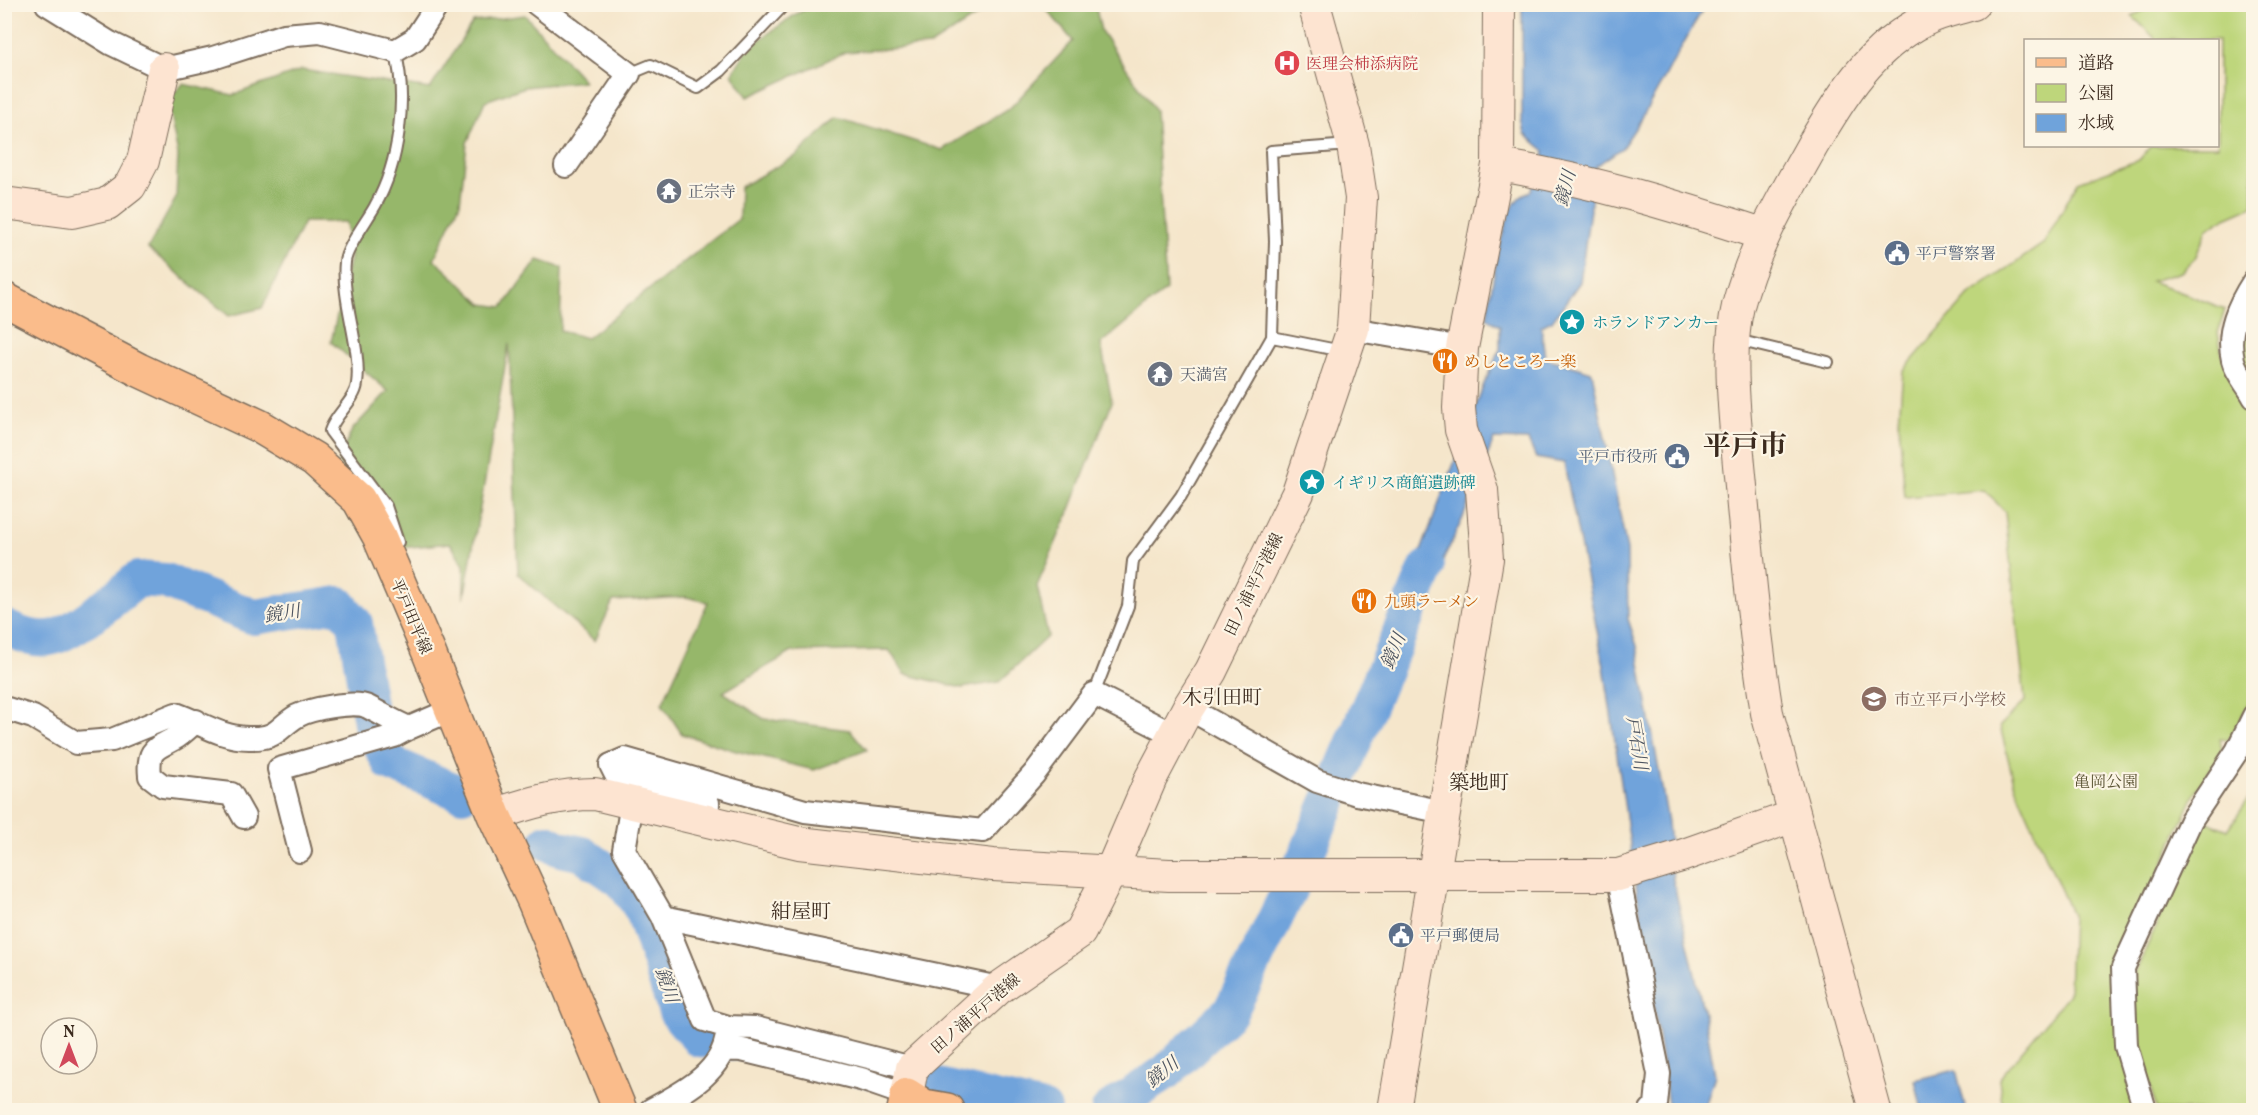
<svg xmlns="http://www.w3.org/2000/svg" width="2258" height="1115" viewBox="0 0 2258 1115" font-family="Vollkorn,'Noto Serif JP',serif">
<rect width="100%" height="100%" fill="#fcf5e5"/>
<filter id="ink" filterUnits="userSpaceOnUse"><feTurbulence type="fractalNoise" baseFrequency=".0167" numOctaves="2"/><feDisplacementMap in="SourceGraphic" scale="12" xChannelSelector="R" yChannelSelector="G"/><feConvolveMatrix kernelMatrix="1 2 1 2 8 2 1 2 1" color-interpolation-filters="sRGB"/></filter>
<filter id="wash" filterUnits="userSpaceOnUse"><feTurbulence type="fractalNoise" baseFrequency=".008" numOctaves="4" result="noise"/><feDisplacementMap in="SourceGraphic" scale="24" xChannelSelector="R" yChannelSelector="G"/><feGaussianBlur stdDeviation="1.35" result="paint"/><feColorMatrix in="noise" values="0 0 0 0 0 0 0 0 0 0 0 0 0 0 0 0 0 1.4 0 .05"/><feComposite in="paint" operator="in"/></filter>
<g filter="url(#wash)">
<rect width="100%" height="100%" fill="#f5e6cb"/>
<path fill="#bed67b" stroke="#7c804c" stroke-width="1.5" d="M 2155,5 L 2253,5 L 2253,206 L 2219,221 L 2207,230 L 2195,258 L 2181,272 L 2151,281 L 2225,309 L 2218,333 L 2223,359 L 2253,428 L 2254,693 L 2232,735 L 2228,740 L 2220,739 L 2222,751 L 2194,795 L 2117,966 L 2137,1110 L 2003,1110 L 1999,1079 L 2069,994 L 2072,915 L 2015,786 L 2000,726 L 2025,701 L 2005,512 L 1985,490 L 1905,497 L 1899,422 L 1903,371 L 1968,296 L 2044,243 L 2078,182 L 2139,160 L 2151,146 L 2218,146 L 2218,40 L 2157,40 L 2132,16 Z
M 2253,300 L 2253,382 L 2244,370 L 2240,328 Z
M 2253,792 L 2253,1110 L 2157,1110 L 2133,1029 L 2133,978 L 2203,820 L 2228,830 Z"/>
<path fill="#96b76b" stroke="#687044" stroke-width="1.5" d="M 1095,4 L 1101,31 L 1155,110 L 1166,290 L 1101,344 L 1112,402 L 1069,512 L 1037,586 L 1048,636 L 999,682 L 962,688 L 905,674 L 889,650 L 792,652 L 723,692 L 764,719 L 850,730 L 867,750 L 814,770 L 736,751 L 682,734 L 662,704 L 708,602 L 686,597 L 613,601 L 595,641 L 518,574 L 509,344 L 464,598 L 464,565 L 450,543 L 401,548 L 338,462 L 352,430 L 388,391 L 331,342 L 350,258 L 346,222 L 304,222 L 262,308 L 229,316 L 148,248 L 176,198 L 178,155 L 167,100 L 183,84 L 233,95 L 302,70 L 430,89 L 473,22 L 525,15 L 584,81 L 525,87 L 485,101 L 467,143 L 460,203 L 434,259 L 482,304 L 503,307 L 538,260 L 562,268 L 560,331 L 587,338 L 739,219 L 740,187 L 796,156 L 838,117 L 942,150 L 1010,108 L 1073,41 L 1043,5 Z
M 815,5 L 1020,5 L 983,12 L 930,46 L 845,52 L 748,97 L 732,74 L 748,48 L 796,14 Z"/>
<path fill="#6fa3db" stroke="#55667c" stroke-width="1.5" d="M 1522,5 L 1705,5 L 1640,121 L 1622,148 L 1596,166 L 1580,282 L 1552,321 L 1541,326 L 1545,358 L 1592,372 L 1627,550 L 1628,619 L 1637,646 L 1668,822 L 1673,880 L 1705,1018 L 1715,1075 L 1704,1110 L 1661,1110 L 1668,1104 L 1604,666 L 1564,463 L 1536,458 L 1528,440 L 1494,439 L 1462,520 L 1418,614 L 1398,612 L 1484,384 L 1500,349 L 1500,326 L 1487,318 C 1491,291 1501,217 1519,198 C 1522,194 1527,193 1531,191 L 1545,151 L 1525,134 L 1522,121 Z
M 1956,1070 L 1966,1110 L 1922,1110 L 1915,1080 Z"/>
<g fill="none" stroke-linecap="round" stroke-linejoin="round">
<path stroke="#6fa3db" stroke-width="36" d="M 4,627 C 19,634 32,640 49,638 C 69,637 121,593 138,579 L 165,581 L 254,617 L 339,604 L 355,623 L 372,729 L 390,763 L 462,794
M 547,842 L 560,849 L 583,854 L 622,881 L 643,911 L 676,1012 L 699,1039 L 763,1045
M 832,1062 L 1044,1110
M 1109,1110 L 1166,1072 L 1231,1010 L 1308,851 L 1427,568"/>
</g>
</g>
<g filter="url(#ink)">
<g fill="none" stroke-linecap="round" stroke-linejoin="round">
<defs>
<path id="lane" d="M 395,51 C 408,97 399,164 375,206 C 368,219 346,248 345,262 C 341,300 362,349 357,384 C 355,401 335,414 330,431 L 386,506 L 398,542
M 629,74 L 651,65 L 698,88 L 721,71 L 785,4
M 1272,337 L 1342,351
M 1737,340 L 1828,362
M 1094,694 L 1128,606 L 1133,561 L 1181,496 L 1272,337 L 1275,241 L 1271,151 L 1350,145"/>
<path id="street" d="M 47,4 L 110,43 L 164,69 L 213,58 L 284,35 L 320,32 L 395,51 L 415,39 L 438,4
M 537,4 L 629,74 L 566,166
M 2254,281 C 2239,304 2226,331 2233,360 C 2236,373 2248,385 2254,397
M 1353,329 L 1462,348
M 4,708 L 33,717 L 76,743 L 112,740 L 176,714 C 201,723 222,738 249,738 C 278,739 277,728 297,716 C 310,709 355,700 368,707 C 382,714 394,722 409,728 L 451,710
M 1188,708 L 1317,781 L 1357,794 L 1444,812
M 196,721 C 190,726 184,732 177,737 C 157,749 147,747 150,776 L 163,786 L 231,794 L 244,817
M 632,803 L 624,850 L 663,917 L 705,1020 L 728,1027 L 755,1028 L 912,1068
M 707,823 L 708,803 L 615,773 L 611,765 L 625,759 L 805,811 L 983,831 L 1034,774 L 1094,694 L 1174,735
M 300,851 L 279,769 L 394,736 L 409,728
M 1618,875 L 1659,1074 L 1656,1105 L 1651,1110
M 663,917 L 999,988
M 726,1049 L 742,1050 L 861,1079 L 907,1095
M 651,1110 C 682,1093 723,1073 727,1034
M 2145,1110 L 2126,1046 L 2123,968 L 2191,820 L 2237,751 L 2254,716"/>
<path id="secondary" d="M 1498,165 C 1588,179 1676,206 1762,234
M 4,203 L 72,212 L 107,204 L 130,186 L 143,161 L 164,69
M 494,815 C 528,803 559,794 595,794 L 799,843 L 993,865 L 1169,875 L 1618,875 L 1681,856 L 1794,816
M 907,1095 L 912,1068 L 999,988 L 1080,932 L 1111,871 L 1151,778 L 1188,708 L 1211,671 L 1298,493 L 1353,329 L 1361,198 L 1353,145 L 1314,4
M 1394,1110 L 1487,559 L 1482,490 L 1461,430 L 1459,408 L 1462,348 L 1498,165 L 1499,4
M 1875,1110 L 1767,713 C 1754,631 1747,548 1739,465 C 1735,419 1727,351 1738,306 C 1754,246 1782,200 1812,146 C 1841,96 1871,47 1925,20 C 1939,12 1957,9 1973,4"/>
<path id="primary" d="M 4,299 L 139,370 L 259,426 L 314,459 L 359,500 L 379,536 L 429,653 L 494,815 L 534,901 L 620,1110"/>
<path id="highway" d="M 904,1110 L 907,1095 L 924,1106 L 947,1110"/>
</defs>
<use href="#lane" stroke="#7c6c5b" stroke-width="14"/>
<use href="#street" stroke="#7c6c5b" stroke-width="26"/>
<use href="#secondary" stroke="#7c6c5b" stroke-width="34"/>
<use href="#primary" stroke="#7c6c5b" stroke-width="36"/>
<use href="#highway" stroke="#7c6c5b" stroke-width="36"/>
<use href="#lane" stroke="#fff" stroke-width="10"/>
<use href="#street" stroke="#fff" stroke-width="22"/>
<use href="#secondary" stroke="#fde4d1" stroke-width="32"/>
<use href="#primary" stroke="#fabc8b" stroke-width="33"/>
<use href="#highway" stroke="#fabc8b" stroke-width="33"/>
</g>
</g>
<defs>
<symbol id="hospital-disc" viewBox="-11 -11 22 22"><circle r="9.5" fill="#e0444e" stroke="#fcf5e5"/><path d="M-5-5h3v3.5h4V-5h3V5h-3V1.5h-4V5h-3Z" fill="#fff"/></symbol>
<symbol id="temple-disc" viewBox="-11 -11 22 22"><circle r="9.5" fill="#6b7280" stroke="#fcf5e5"/><path d="M0-6L5-2H3V0L6.5 2.5H4V6H1.5V3h-3V6H-4V2.5H-6.5L-3 0V-2H-5Z" fill="#fff"/></symbol>
<symbol id="civic-disc" viewBox="-11 -11 22 22"><circle r="9.5" fill="#5c6f8a" stroke="#fcf5e5"/><path d="M-.6-6.5H3V-4.5H.6V-3L4-1V1h2V6H-6V1h2V-1L-.6-3ZM-1.2 2.5V6h2.4V2.5Z" fill="#fff"/></symbol>
<symbol id="sight-disc" viewBox="-11 -11 22 22"><circle r="9.5" fill="#0f9aa8" stroke="#fcf5e5"/><path d="M0-6L1.8-2.2L6-1.7L2.9 1.2L3.7 5.4L0 3.3L-3.7 5.4L-2.9 1.2L-6-1.7L-1.8-2.2Z" fill="#fff"/></symbol>
<symbol id="restaurant-disc" viewBox="-11 -11 22 22"><circle r="9.5" fill="#e8710a" stroke="#fcf5e5"/><path d="M-5-6h1v4h1v-4h1v4h1v-4h1v5L-1.5 .5V6h-2V.5L-5-1ZM5-6V6H3V1.5H1.5Q1.5-4 5-6Z" fill="#fff"/></symbol>
<symbol id="school-disc" viewBox="-11 -11 22 22"><circle r="9.5" fill="#8d6e63" stroke="#fcf5e5"/><path d="M0-5L7-2L0 1L-7-2ZM-4 1L0 2.5L4 1V4Q0 6-4 4Z" fill="#fff"/></symbol>
</defs>
<g fill-rule="evenodd">
<use href="#hospital-disc" x="1272" y="48" width="30" height="30"/>
<use href="#temple-disc" x="654" y="176" width="30" height="30"/>
<use href="#civic-disc" x="1882" y="238" width="30" height="30"/>
<use href="#sight-disc" x="1557" y="307" width="30" height="30"/>
<use href="#restaurant-disc" x="1430" y="346" width="30" height="30"/>
<use href="#temple-disc" x="1145" y="359" width="30" height="30"/>
<use href="#civic-disc" x="1662" y="441" width="30" height="30"/>
<use href="#sight-disc" x="1297" y="467" width="30" height="30"/>
<use href="#restaurant-disc" x="1349" y="586" width="30" height="30"/>
<use href="#school-disc" x="1859" y="684" width="30" height="30"/>
<use href="#civic-disc" x="1386" y="920" width="30" height="30"/>
</g>
<g text-anchor="middle" stroke-width="4.5" stroke-linejoin="round" paint-order="stroke">
<g font-size="16" fill="#be3a42" stroke="#fcf5e5" text-anchor="start">
<text x="1306" y="69">医理会柿添病院</text>
</g>
<g font-size="16" fill="#5b616d" stroke="#fcf5e5" text-anchor="start">
<text x="688" y="197">正宗寺</text>
<text x="1180" y="380">天満宮</text>
</g>
<g font-size="16" fill="#4e5e75" stroke="#fcf5e5" text-anchor="start">
<text x="1916" y="259">平戸警察署</text>
<text x="1658" y="462" text-anchor="end">平戸市役所</text>
<text x="1420" y="941">平戸郵便局</text>
</g>
<g font-size="16" fill="#0d838f" stroke="#fcf5e5" text-anchor="start">
<text x="1592" y="328">ホランドアンカー</text>
<text x="1332" y="488">イギリス商館遺跡碑</text>
</g>
<g font-size="16" fill="#c56008" stroke="#fcf5e5" text-anchor="start">
<text x="1464" y="367">めしところ一楽</text>
<text x="1384" y="607">九頭ラーメン</text>
</g>
<g font-size="16" fill="#3b2a1e" stroke="#fcf5e5">
<text transform="translate(1253 584) rotate(-64)" y="6">田ノ浦平戸港線</text>
<text transform="translate(412 616) rotate(67)" y="6">平戸田平線</text>
<text transform="translate(975 1013) rotate(-41)" y="6">田ノ浦平戸港線</text>
</g>
<g font-size="16" fill="#785e54" stroke="#fcf5e5" text-anchor="start">
<text x="1894" y="705">市立平戸小学校</text>
</g>
<g font-size="16" fill="#5c5535" stroke="#fcf5e5">
<text x="2106" y="787">亀岡公園</text>
</g>
<g font-size="18" font-style="italic" fill="#4d5460" stroke="#fcf5e5">
<text transform="translate(1565 188) rotate(-75)" y="6">鏡川</text>
<text transform="translate(282 613) rotate(-9)" y="6">鏡川</text>
<text transform="translate(1393 651) rotate(-67)" y="6">鏡川</text>
<text transform="translate(1637 743) rotate(81)" y="6">戸石川</text>
<text transform="translate(667 985) rotate(72)" y="6">鏡川</text>
<text transform="translate(1162 1072) rotate(-39)" y="6">鏡川</text>
</g>
<g font-size="20" fill="#3b2a1e" stroke="#fcf5e5">
<text x="1222" y="704">木引田町</text>
<text x="1479" y="789">築地町</text>
<text x="801" y="918">紺屋町</text>
</g>
<g font-size="28" font-weight="bold" fill="#3b2a1e" stroke="#fcf5e5">
<text x="1745" y="455">平戸市</text>
</g>
</g>
<rect width="2258" height="1115" fill="none" stroke="#fcf5e5" stroke-width="24"/>
<rect x="2024" y="39" width="195" height="108" fill="#fcf5e5" stroke="#afa495" stroke-width="1.5"/>
<rect x="2036" y="58" width="30" height="9" fill="#fabc8b" stroke="#afa495" stroke-width="1.5"/>
<text x="2078" y="69" font-size="18" fill="#3b2a1e">道路</text>
<rect x="2036" y="84" width="30" height="18" fill="#bed67b" stroke="#afa495" stroke-width="1.5"/>
<text x="2078" y="99" font-size="18" fill="#3b2a1e">公園</text>
<rect x="2036" y="114" width="30" height="18" fill="#6fa3db" stroke="#afa495" stroke-width="1.5"/>
<text x="2078" y="129" font-size="18" fill="#3b2a1e">水域</text>
<g transform="translate(69 1046)"><circle r="28" fill="#fcf5e5" stroke="#afa495" stroke-width="1.5"/>
<path d="M0-4.5L10 22L0 15L-10 22Z" fill="#d1495b"/>
<text y="-9" font-size="16" font-weight="bold" text-anchor="middle" fill="#3b2a1e">N</text>
</g>
</svg>
